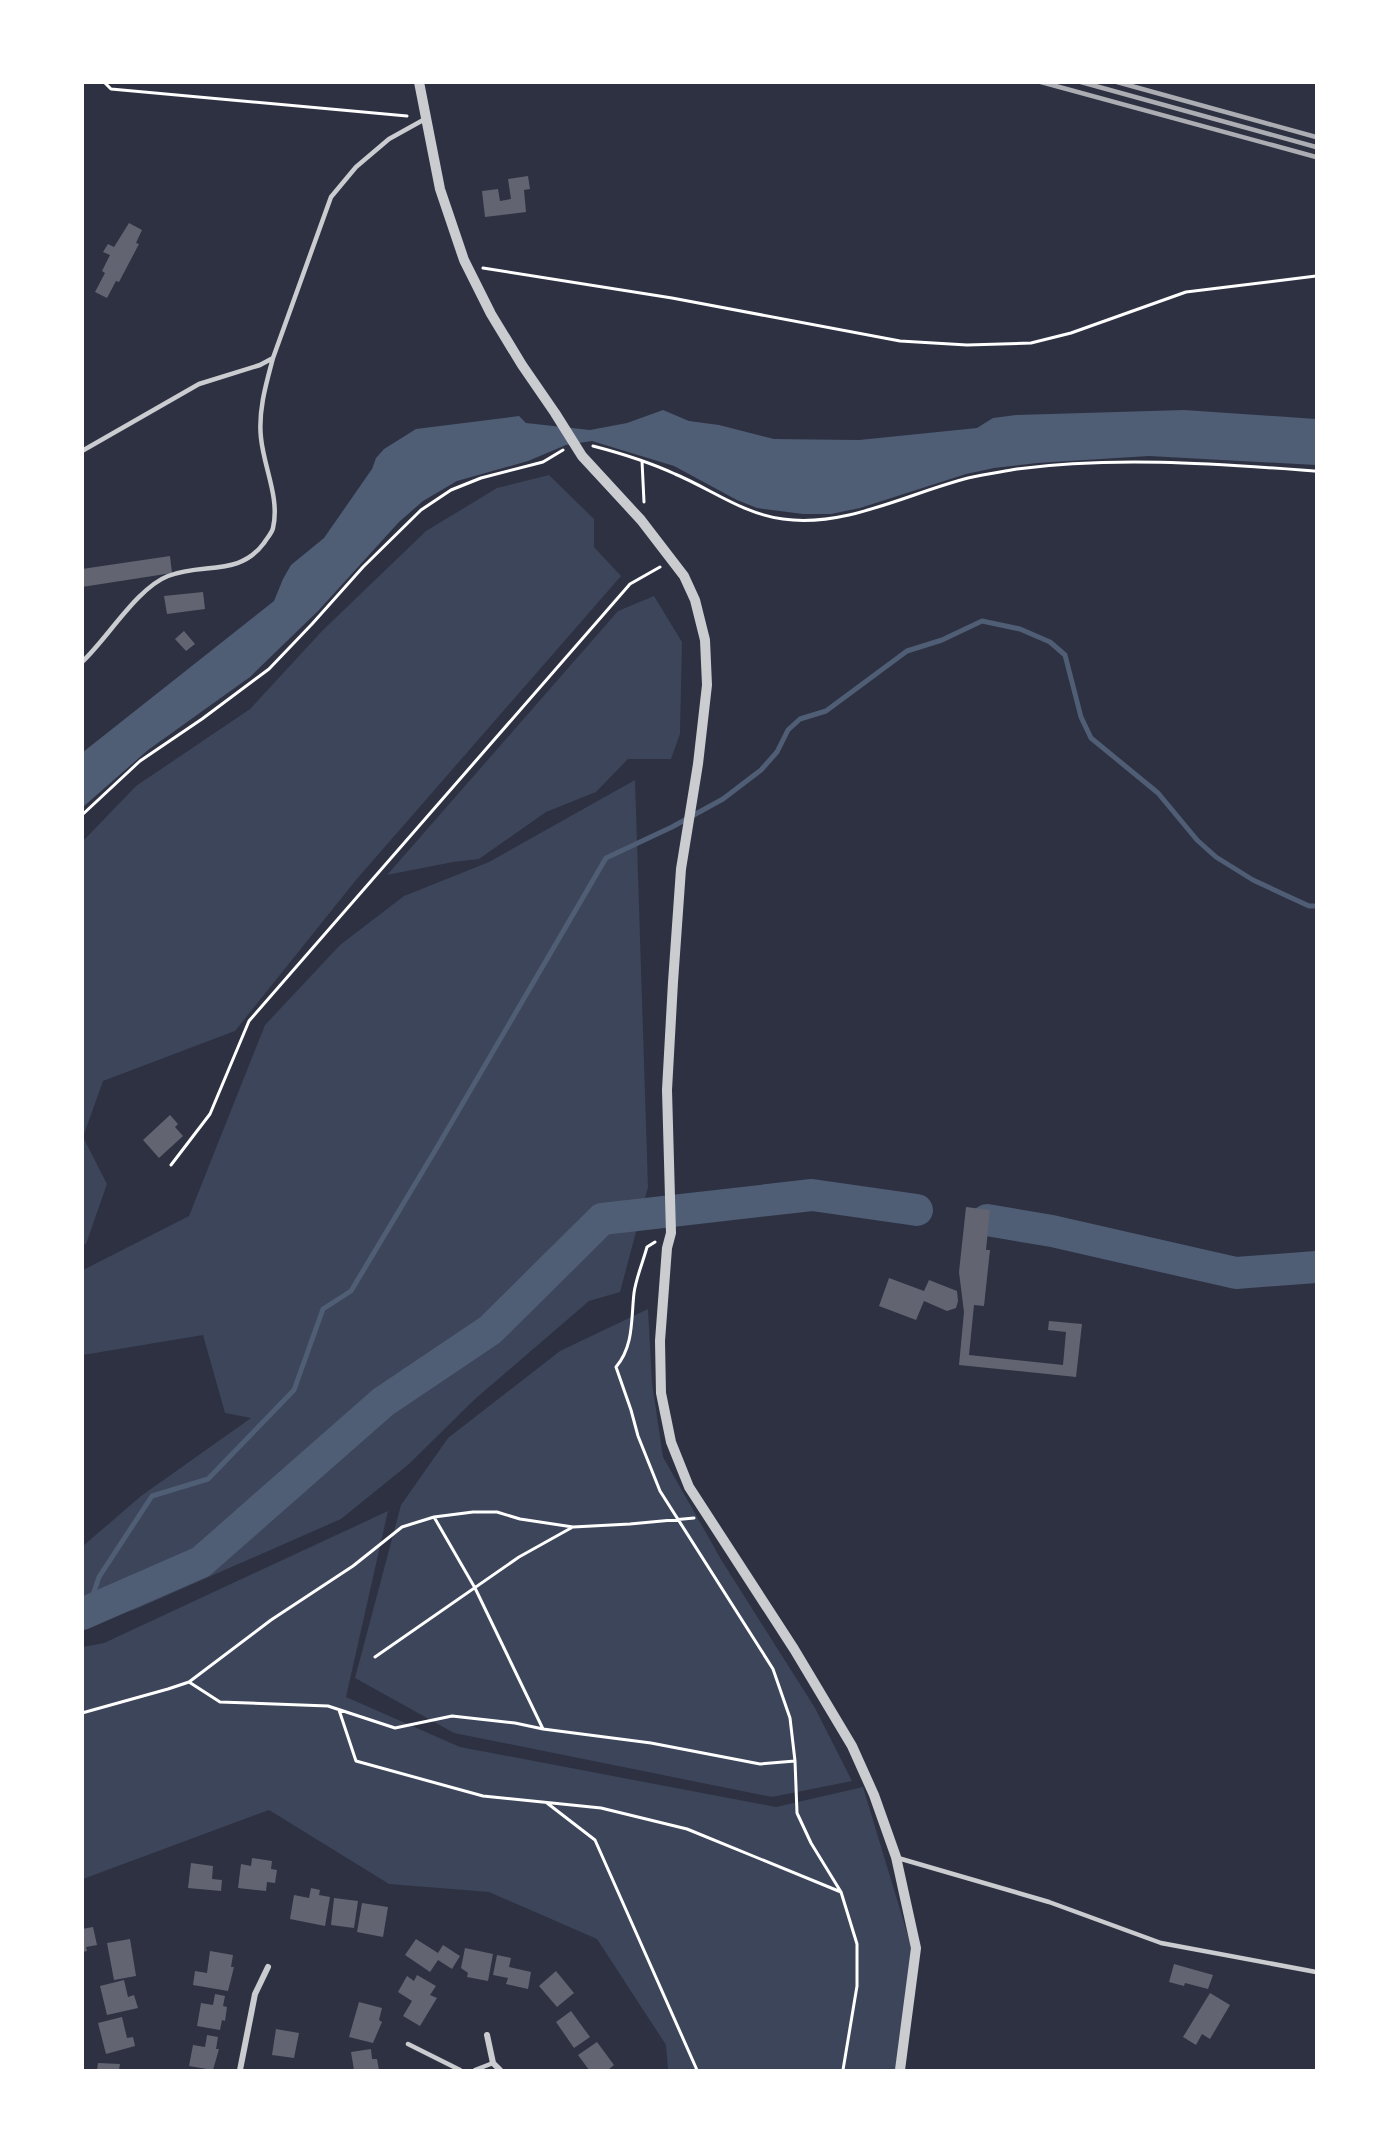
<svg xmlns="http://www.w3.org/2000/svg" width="1399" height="2153" viewBox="0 0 1399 2153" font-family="Barlow,sans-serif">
<rect width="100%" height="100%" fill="#2d3142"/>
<path fill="#3c4559" d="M 549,475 L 594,519 L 594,547 L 621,576 L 356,880 L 235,1031 L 103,1081 L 83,1137 L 83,841 L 136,786 L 250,709 L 322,631 L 426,531 L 497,488 Z
M 654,596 L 682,642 L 680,734 L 671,759 L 628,759 L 596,792 L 546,812 L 479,859 L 453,862 L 387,875 L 618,611 Z
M 635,780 L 648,1187 L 620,1292 L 589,1301 L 475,1399 L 409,1464 L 341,1519 L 136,1609 L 83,1626 L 83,1546 L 141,1496 L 251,1418 L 225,1413 L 203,1335 L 83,1355 L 83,1270 L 189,1216 L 265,1025 L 340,945 L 404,896 L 489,862 Z
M 83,1137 L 107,1184 L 86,1244 L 83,1245 Z
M 648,1309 L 652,1383 L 663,1457 L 722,1561 L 815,1708 L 852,1781 L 772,1797 L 454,1733 L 355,1678 L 401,1505 L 448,1438 L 560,1351 Z
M 388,1511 L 346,1697 L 460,1747 L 776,1807 L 863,1787 L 912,1949 L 896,2070 L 668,2070 L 666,2045 L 597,1939 L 489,1892 L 389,1884 L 269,1810 L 83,1879 L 83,1647 L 104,1643 Z"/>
<path fill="#4f5d75" d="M 663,410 L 689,421 L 719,425 L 774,439 L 859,440 L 977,428 L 993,418 L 1016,415 L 1184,410 L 1316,419 L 1316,465 L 1149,456 L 1037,463 L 994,468 L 966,474 L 860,508 L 831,514 L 803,514 L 757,508 L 737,500 L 674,466 L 592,441 L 566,445 L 528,461 L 457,481 L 423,501 L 399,522 L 318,611 L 250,677 L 148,750 L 83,807 L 83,752 L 274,601 L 283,579 L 291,565 L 324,538 L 372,469 L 376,458 L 384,449 L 416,429 L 519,416 L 526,423 L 590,430 L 627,423 Z"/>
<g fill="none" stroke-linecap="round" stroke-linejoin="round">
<path stroke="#4f5d75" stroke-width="5" d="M 87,1613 L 99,1577 L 152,1496 L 208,1479 L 294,1390 L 323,1309 L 351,1291 L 439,1144 L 606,858 L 672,827 L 723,799 L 761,770 L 777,752 L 788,730 L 800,719 L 826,711 L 907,651 L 942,640 L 982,621 L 1020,629 L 1050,642 L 1065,655 L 1081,717 L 1091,738 L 1158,793 L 1197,840 L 1216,857 L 1253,880 L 1309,906 L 1316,906"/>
<path stroke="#4f5d75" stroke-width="32" d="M 987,1220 L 1052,1231 L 1236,1273 L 1316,1267
M 82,1614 L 201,1562 L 383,1402 L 490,1330 L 602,1219 L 812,1195 L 917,1210"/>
</g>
<path fill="#626471" d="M 528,176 L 530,189 L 524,190 L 526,212 L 485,217 L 482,191 L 498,189 L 500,201 L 511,199 L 508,179 Z
M 129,223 L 142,230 L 136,243 L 139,244 L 119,282 L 116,281 L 107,298 L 95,292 L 105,273 L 102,271 L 110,255 L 103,252 L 108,244 L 114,247 Z
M 170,556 L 172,573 L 82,587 L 82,569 Z
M 203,592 L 205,609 L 167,614 L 164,596 Z
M 184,631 L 195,644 L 186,651 L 175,639 Z
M 170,1115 L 178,1124 L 175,1127 L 183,1136 L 159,1158 L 143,1140 Z
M 966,1207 L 990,1210 L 986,1250 L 990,1250 L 984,1306 L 974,1305 L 969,1355 L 1063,1365 L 1066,1332 L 1048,1330 L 1049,1321 L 1082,1324 L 1076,1377 L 959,1365 L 964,1312 L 959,1272 Z
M 889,1278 L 924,1291 L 929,1280 L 957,1291 L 958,1301 L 956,1308 L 947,1311 L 924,1301 L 916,1320 L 879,1306 Z
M 252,1858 L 272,1861 L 271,1869 L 277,1870 L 275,1883 L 267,1882 L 266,1891 L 238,1888 L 241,1864 L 251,1866 Z
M 191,1863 L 213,1866 L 212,1879 L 222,1880 L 221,1891 L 188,1888 Z
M 311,1888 L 320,1890 L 319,1895 L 330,1897 L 325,1926 L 290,1919 L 294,1895 L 309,1898 Z
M 334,1898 L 358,1901 L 354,1928 L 331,1925 Z
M 362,1903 L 388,1907 L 383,1937 L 357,1932 Z
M 93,1927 L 97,1945 L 86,1947 L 87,1951 L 82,1952 L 82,1929 Z
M 130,1939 L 136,1976 L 114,1980 L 107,1943 Z
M 416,1939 L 438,1953 L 443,1945 L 460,1956 L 452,1969 L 438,1960 L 430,1972 L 405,1955 Z
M 465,1948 L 493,1954 L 488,1981 L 467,1977 L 468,1973 L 461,1968 Z
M 210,1951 L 233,1955 L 231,1967 L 234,1967 L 228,1991 L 193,1985 L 195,1971 L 207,1973 Z
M 497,1955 L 511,1958 L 509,1967 L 531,1972 L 528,1989 L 506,1984 L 508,1978 L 493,1975 Z
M 1174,1964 L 1213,1975 L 1208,1989 L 1185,1983 L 1184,1986 L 1169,1982 Z
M 556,1971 L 574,1993 L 557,2007 L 539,1986 Z
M 417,1975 L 436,1986 L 430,1995 L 437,1998 L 420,2026 L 403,2016 L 412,2001 L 398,1992 L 407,1976 L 414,1981 Z
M 124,1980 L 128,1997 L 134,1995 L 138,2008 L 107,2015 L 100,1986 Z
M 1210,1993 L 1230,2005 L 1210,2039 L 1202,2034 L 1196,2045 L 1183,2037 Z
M 215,1994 L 225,1996 L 223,2006 L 227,2007 L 225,2021 L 222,2020 L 220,2030 L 197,2026 L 201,2003 L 213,2005 Z
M 359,2002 L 382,2008 L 379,2020 L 382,2022 L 373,2043 L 349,2037 Z
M 571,2011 L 590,2037 L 574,2048 L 556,2022 Z
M 122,2017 L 127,2038 L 133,2037 L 135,2046 L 106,2054 L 98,2023 Z
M 276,2029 L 299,2033 L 294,2058 L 272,2055 Z
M 207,2035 L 218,2037 L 216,2049 L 219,2049 L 213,2070 L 189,2066 L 193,2045 L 205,2047 Z
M 597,2042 L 614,2065 L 608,2070 L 589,2070 L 578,2055 Z
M 371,2049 L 372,2059 L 377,2059 L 379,2070 L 354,2070 L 351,2052 Z
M 98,2063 L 120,2064 L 119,2070 L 97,2070 Z"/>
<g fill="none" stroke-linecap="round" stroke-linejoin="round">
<path stroke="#fff" stroke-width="3" d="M 104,82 L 111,89 L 407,116
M 483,268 L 672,298 L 900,341 L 967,345 L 1031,343 L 1071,333 L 1186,292 L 1316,276
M 593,446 C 620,453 649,462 675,474 C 711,489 743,514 783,519 C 845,528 909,493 968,478 C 984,474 1001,472 1017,469 C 1116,456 1217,464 1316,471
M 642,461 L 644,502
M 82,815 L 140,761 L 202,719 L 269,669 L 312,624 L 363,567 L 421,510 L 451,490 L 481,478 L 543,462 L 563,450
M 171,1165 L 210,1114 L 249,1021 L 630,584 L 660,567
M 655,1242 L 647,1247 C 643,1262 636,1278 634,1293 C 631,1319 634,1346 616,1367 L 631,1410 L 638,1436 L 660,1491 L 773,1669 L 790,1718 L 795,1761 L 797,1813 L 811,1843 L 841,1892 L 857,1944 L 857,1986 L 843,2070
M 434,1517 L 475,1588 L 543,1729
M 375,1657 L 519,1557 L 571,1528
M 189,1682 L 220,1702 L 328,1706 L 395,1728 L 452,1716 L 515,1723 L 543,1729 L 651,1743 L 760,1764 L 795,1761
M 339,1710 L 356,1761 L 483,1796 L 601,1808 L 687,1829 L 841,1892
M 82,1713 L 168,1689 L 189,1682 L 271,1620 L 353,1566 L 402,1527 L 434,1517 L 473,1512 L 497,1512 L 520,1519 L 573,1527 L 630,1524 L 694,1518
M 547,1803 L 595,1840 L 697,2070"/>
<path stroke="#caccd0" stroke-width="4.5" d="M 82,451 L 199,384 L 260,365 L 273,358 L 331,197 L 356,167 L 389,139 L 425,119
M 82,662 C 107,639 137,588 168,576 C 203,562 239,577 264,543 C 267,538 272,533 273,528 C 280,498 264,468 261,438 C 258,411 266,384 273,358
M 898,1858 L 1049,1902 L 1161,1943 L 1316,1972
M 408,2044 L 460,2070
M 475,2070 L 493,2063"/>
<path stroke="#caccd0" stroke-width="6" d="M 487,2035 L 493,2063 L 500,2070
M 240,2070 L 255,1994 L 268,1967"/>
<path stroke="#caccd0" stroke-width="10" d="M 419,82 L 440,189 L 464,260 L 491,314 L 522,365 L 555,413 L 582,456 L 641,520 L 684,576 L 695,600 L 705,640 L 707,685 L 698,764 L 681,869 L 673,982 L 667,1090 L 671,1233 L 667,1248 L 660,1341 L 661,1393 L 671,1442 L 689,1487 L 794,1649 L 852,1746 L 874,1795 L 896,1857 L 916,1948 L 900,2070"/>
<path stroke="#abadb3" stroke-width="4.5" d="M 1041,82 L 1316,157
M 1081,82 L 1316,147
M 1117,82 L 1316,137"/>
</g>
<rect width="1399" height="2153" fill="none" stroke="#ffffff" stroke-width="168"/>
</svg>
